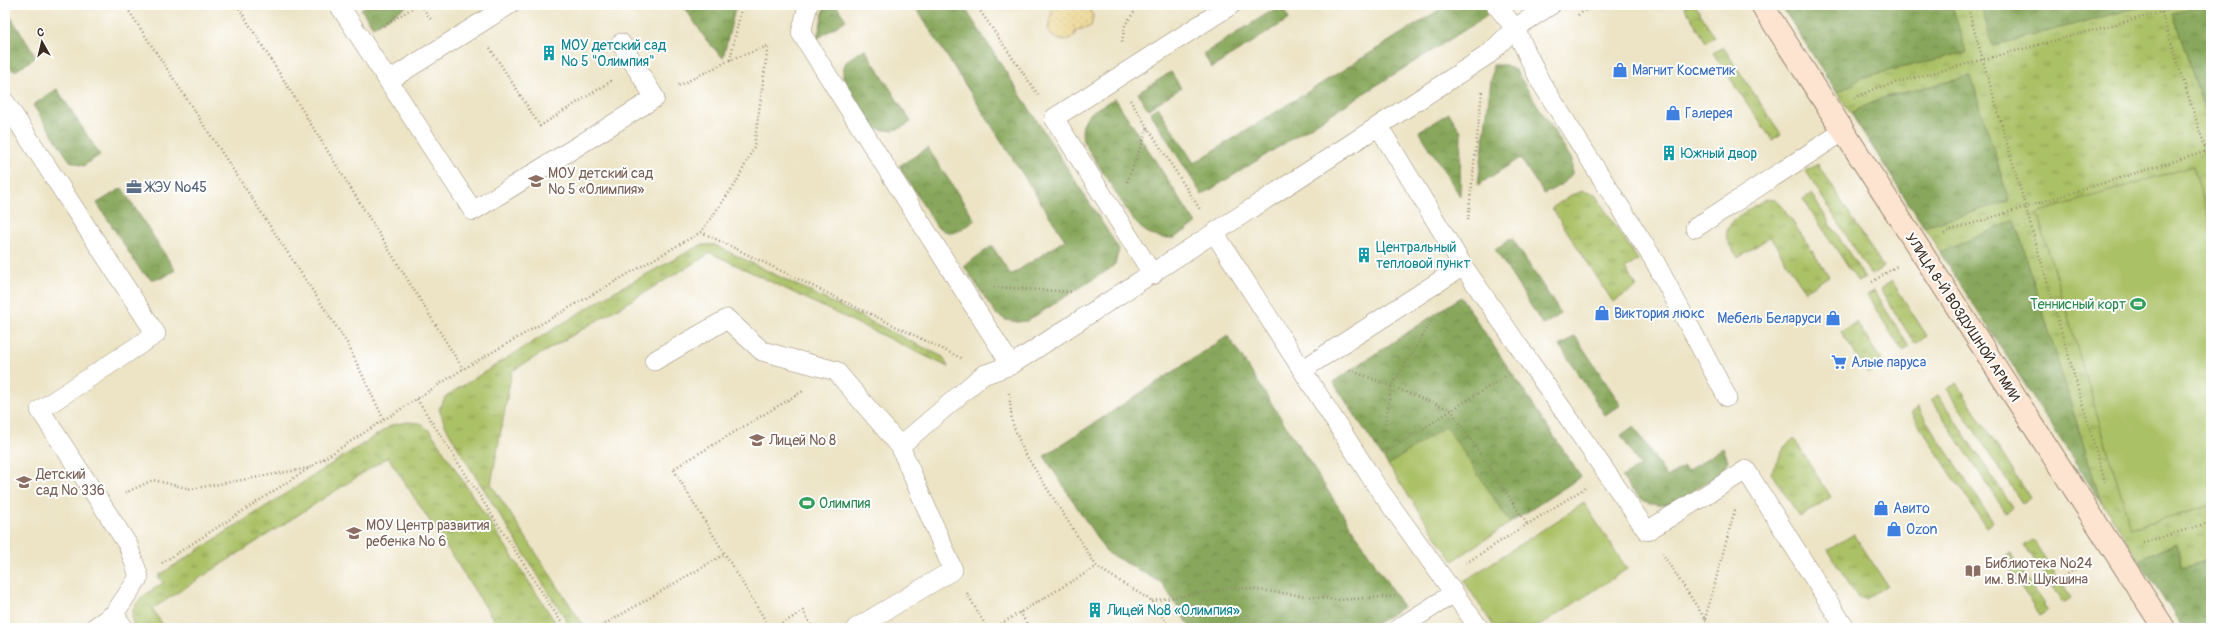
<svg xmlns="http://www.w3.org/2000/svg" width="2216" height="633" viewBox="0 0 2216 633" font-family="Pangolin,sans-serif">
<defs>
<pattern id="grass-tufts" width="24" height="20" patternUnits="userSpaceOnUse"><rect width="24" height="20" fill="#abc166"/><path d="M3 7l-1-3M5 7V3M7 7l1-3M15 17l-1-3M17 17v-4M19 17l1-3" fill="none" stroke="#8c9d53"/></pattern>
<pattern id="forest-crowns" width="20" height="18" patternUnits="userSpaceOnUse"><rect width="20" height="18" fill="#88a75b"/><path d="M2 6a3 3 0 1 1 6 0M12 15a3 3 0 1 1 6 0" fill="none" stroke="#70884b"/></pattern>
<pattern id="sand-dots" width="8" height="8" patternUnits="userSpaceOnUse"><rect width="8" height="8" fill="#eeda9e"/><path d="M2 2h.1M6 6h.1" fill="none" stroke="#cdbb88" stroke-width="1.8" stroke-linecap="round"/></pattern>
</defs>
<rect width="100%" height="100%" fill="#fff"/>
<filter id="ink" filterUnits="userSpaceOnUse"><feTurbulence type="fractalNoise" baseFrequency=".025" numOctaves="2"/><feDisplacementMap in="SourceGraphic" scale="8" xChannelSelector="R" yChannelSelector="G"/><feConvolveMatrix kernelMatrix="1 2 1 2 8 2 1 2 1" color-interpolation-filters="sRGB"/></filter>
<filter id="wash" filterUnits="userSpaceOnUse"><feTurbulence type="fractalNoise" baseFrequency=".012" numOctaves="4" result="noise"/><feDisplacementMap in="SourceGraphic" scale="16" xChannelSelector="R" yChannelSelector="G"/><feGaussianBlur stdDeviation="0.9" result="paint"/><feColorMatrix in="noise" values="0 0 0 0 0 0 0 0 0 0 0 0 0 0 0 0 0 1.4 0 .05"/><feComposite in="paint" operator="in"/></filter>
<g filter="url(#wash)">
<rect width="100%" height="100%" fill="#ede4c6"/>
<path fill="url(#grass-tufts)" stroke="#737642" d="M 1683,5 L 1695,5 L 1715,37 L 1706,42 Z
M 1781,5 L 2211,5 L 2211,227 L 2193,166 L 2037,213 L 2131,528 L 2211,504 L 2211,628 L 2183,628 Z
M 1723,47 L 1781,134 L 1772,140 L 1713,53 Z
M 1818,164 L 1883,267 L 1871,275 L 1806,171 Z
M 1583,191 L 1595,195 L 1638,260 L 1625,269 L 1637,287 L 1613,302 L 1552,208 L 1571,195 Z
M 1811,194 L 1865,278 L 1858,282 L 1803,199 Z
M 1765,199 L 1775,200 L 1784,209 L 1829,276 L 1805,291 L 1770,237 L 1738,258 C 1735,252 1728,245 1727,239 C 1723,219 1752,209 1765,199 Z
M 701,245 L 715,245 L 943,357 L 948,367 L 711,253 L 512,371 L 491,484 L 583,625 L 571,628 L 466,461 L 446,427 L 439,409 L 446,396 L 615,291 Z
M 1892,281 L 1927,336 L 1915,344 L 1880,289 Z
M 1874,291 L 1909,347 L 1902,351 L 1867,295 Z
M 1856,322 L 1883,363 L 1868,373 L 1841,332 Z
M 1957,383 L 2030,498 L 2022,503 L 1947,389 Z
M 1938,395 L 2013,508 L 2006,513 L 1931,399 Z
M 1918,408 L 1993,522 L 1986,527 L 1911,413 Z
M 408,422 L 420,423 L 431,432 L 559,628 L 499,628 L 388,457 L 152,609 L 165,628 L 135,628 C 124,605 147,594 163,583 L 158,576 L 392,425 Z
M 1794,439 L 1831,497 L 1800,517 L 1771,473 L 1785,446 Z
M 1854,534 L 1887,585 L 1866,599 L 1858,598 L 1828,550 Z
M 2033,540 L 2071,598 L 2063,603 L 2025,546 Z
M 2011,553 L 2048,611 L 2040,616 L 2003,559 Z"/>
<path fill="url(#forest-crowns)" stroke="#62683c" d="M 367,5 L 409,5 L 373,27 L 361,9 Z
M 683,5 L 736,5 L 723,58 L 707,41 Z
M 825,5 L 836,5 L 846,20 L 817,39 Z
M 914,5 L 963,5 L 1119,249 L 1115,264 L 1111,268 L 1027,321 L 1017,322 L 1006,320 L 996,314 L 964,266 L 992,246 L 1011,275 L 1065,240 Z
M 1281,5 L 1289,19 L 1212,68 L 1203,54 Z
M 1447,5 L 1485,5 L 1487,16 L 1202,195 L 1150,112 L 1158,107 L 1194,163 Z
M 1781,5 L 1952,5 L 1966,52 L 1864,77 L 1837,93 Z
M 1981,5 L 2144,5 L 2144,6 L 1992,46 Z
M 2197,5 L 2211,5 L 2211,131 L 2173,14 Z
M 5,8 L 36,57 L 17,70 L 12,70 L 5,63 Z
M 865,49 L 911,122 C 898,130 891,133 875,128 L 843,78 C 842,59 851,58 865,49 Z
M 1493,65 L 1506,65 L 1516,71 L 1572,160 L 1572,174 L 1564,183 L 1544,194 L 1520,158 L 1478,185 Z
M 1171,72 L 1181,88 L 1148,109 L 1138,93 Z
M 1971,76 L 2009,201 L 1924,227 L 1851,113 L 1882,98 Z
M 57,89 L 100,155 L 83,166 L 70,161 L 33,105 Z
M 1115,98 L 1196,224 L 1174,238 L 1162,238 L 1151,235 L 1141,228 L 1134,221 L 1083,141 C 1078,114 1096,110 1115,98 Z
M 1449,113 L 1461,132 L 1460,196 L 1419,131 Z
M 928,148 L 975,220 C 960,230 955,238 937,227 L 899,166 Z
M 122,188 L 175,270 L 163,278 L 151,279 L 141,271 L 97,203 Z
M 2015,220 L 2101,502 L 1940,253 Z
M 1512,238 L 1561,314 L 1543,325 L 1495,249 Z
M 1461,297 L 1581,477 L 1510,523 L 1446,427 L 1388,465 L 1333,382 Z
M 1228,336 L 1403,607 L 1369,628 L 1191,628 L 1162,583 L 1106,552 L 1044,456 Z
M 1575,336 L 1621,405 L 1605,415 L 1560,346 Z
M 1634,426 L 1667,477 L 1684,467 L 1687,471 L 1723,448 L 1728,460 C 1722,474 1711,479 1699,487 C 1665,510 1648,515 1622,477 L 1640,466 L 1621,435 Z
M 2177,543 L 2183,567 L 2211,560 L 2211,628 L 2183,628 L 2139,560 Z"/>
<path fill="url(#sand-dots)" stroke="#94825e" d="M 1053,5 L 1087,5 L 1093,16 L 1091,27 L 1076,30 L 1074,37 C 1062,42 1057,41 1048,32 Z"/>
<path fill="#abc166" stroke="#737642" d="M 2193,166 L 2211,227 L 2211,504 L 2131,528 L 2037,213 Z
M 1446,426 L 1510,523 L 1453,561 L 1388,465 Z
M 1584,503 L 1627,569 L 1536,628 L 1495,628 L 1464,581 Z"/>
</g>
<g filter="url(#ink)">
<g fill="none" stroke-linecap="round" stroke-linejoin="round">
<defs>
<path id="lane" d="M 339,5 L 473,211 L 655,98 L 621,43
M 808,5 L 801,33 L 1011,365
M 1496,5 L 1515,28 L 1540,81 L 1654,260 L 1727,397
M 388,81 L 509,5
M 5,102 L 156,334 L 40,410 L 128,545 L 139,577 L 114,614 L 94,628
M 1695,228 L 1844,131
M 1215,234 L 1376,485 L 1479,628
M 1463,266 L 1647,531 L 1746,470 L 1845,628
M 1153,275 L 1054,118 L 1231,5
M 654,361 L 727,319 L 762,351 L 836,371 L 900,446
M 1302,370 L 1463,266 L 1379,127
M 114,614 L 124,628
M 856,628 L 953,570 L 900,446 L 983,375 L 1011,365 L 1489,54 L 1515,28 L 1551,5
M 1399,628 L 1454,593"/>
<path id="secondary" d="M 1762,5 L 2164,628"/>
</defs>
<use href="#lane" stroke="#948772" stroke-width="20"/>
<use href="#secondary" stroke="#948772" stroke-width="24"/>
<path stroke="#948772" stroke-width="2.5" stroke-dasharray="1 3" stroke-linecap="butt" d="M 125,5 L 347,343 L 384,420
M 237,5 L 463,369
M 421,5 L 432,21
M 976,5 L 1039,96
M 1967,5 L 2105,482
M 2159,5 L 2211,166
M 1578,15 L 1594,5
M 384,26 L 417,5
M 1122,42 L 1125,25 L 1139,5
M 490,48 L 540,126 L 613,80
M 730,60 L 742,5
M 1854,98 L 1876,88 L 2162,12 L 2179,5
M 1130,100 L 1201,211
M 1127,182 L 1148,128
M 1468,220 L 1482,92
M 701,232 L 961,358
M 1944,234 L 1951,230 L 2211,150
M 1872,282 L 1897,266
M 994,287 L 1073,292
M 1350,370 L 1451,410 L 1527,524
M 1009,393 L 1012,422 L 1024,452 L 1097,567 L 1152,601 L 1170,628
M 417,399 L 565,628
M 1382,443 L 1391,387 L 1433,319
M 1386,452 L 1507,375
M 125,493 L 153,480 L 191,489 L 309,468
M 2143,543 L 2211,522
M 1662,553 L 1711,628
M 162,563 L 463,369 L 701,232 L 736,183 L 754,147 L 768,46 L 730,60 L 678,86
M 1466,563 L 1585,488
M 2064,576 L 2076,569
M 967,593 L 987,628
M 1152,601 L 1235,587 L 1337,600 L 1398,596
M 1020,612 L 1029,628
M 1705,619 L 1735,509
M 598,628 L 725,554
M 770,628 L 673,469 L 803,391
M 775,628 L 803,611 L 813,628
M 994,628 L 1096,567"/>
<use href="#lane" stroke="#fff" stroke-width="19"/>
<use href="#secondary" stroke="#fde4d0" stroke-width="22"/>
</g>
</g>
<defs>
<symbol id="building-bare" viewBox="-9 -9 18 18"><path d="M-4-6H4V6H1V3H-1V6H-4ZM-2.5-4.3h1.7v1.8h-1.7ZM.8-4.3h1.7v1.8H.8ZM-2.5-1h1.7V.8h-1.7ZM.8-1h1.7V.8H.8Z" fill="#0f9aa8" stroke="#fff" stroke-width="2.5" paint-order="stroke"/></symbol>
<symbol id="shop-bare" viewBox="-9 -9 18 18"><path d="M-5-2.5h2.3a2.7 3.5 0 0 1 5.4 0H5L5.5 6h-11ZM-1.5-2.5h3a1.5 2.3 0 0 0-3 0Z" fill="#3f7fe0" stroke="#fff" stroke-width="2.5" paint-order="stroke"/></symbol>
<symbol id="school-bare" viewBox="-9 -9 18 18"><path d="M0-5L7-2L0 1L-7-2ZM-4 1L0 2.5L4 1V4Q0 6-4 4Z" fill="#8d6e63" stroke="#fff" stroke-width="2.5" paint-order="stroke"/></symbol>
<symbol id="office-bare" viewBox="-9 -9 18 18"><path d="M-6-3h4V-5.5h4V-3h4V5H-6ZM-1-4.5V-3h2v-1.5ZM-6 0V1H6V0Z" fill="#5c6f8a" stroke="#fff" stroke-width="2.5" paint-order="stroke"/></symbol>
<symbol id="stadium-bare" viewBox="-9 -9 18 18"><path d="M0-5a6.5 5 0 1 0 0 10a6.5 5 0 1 0 0-10ZM-3.5-1.8h7v3.6h-7Z" fill="#2e9e5b" stroke="#fff" stroke-width="2.5" paint-order="stroke"/></symbol>
<symbol id="supermarket-bare" viewBox="-9 -9 18 18"><path d="M-6-5.5h2.5l.6 2H6L4.5 2H-2.5L-4.4-4H-6ZM-1.5 3.2a1.3 1.3 0 1 0 .1 0ZM3 3.2a1.3 1.3 0 1 0 .1 0Z" fill="#3f7fe0" stroke="#fff" stroke-width="2.5" paint-order="stroke"/></symbol>
<symbol id="library-bare" viewBox="-9 -9 18 18"><path d="M-6-4Q-3-5.5-.7-3.5V5Q-3 3-6 4ZM6-4Q3-5.5 .7-3.5V5Q3 3 6 4Z" fill="#8d6e63" stroke="#fff" stroke-width="2.5" paint-order="stroke"/></symbol>
</defs>
<g fill-rule="evenodd">
<use href="#building-bare" x="538" y="42" width="22" height="22"/>
<use href="#shop-bare" x="1609" y="59" width="22" height="22"/>
<use href="#shop-bare" x="1662" y="102" width="22" height="22"/>
<use href="#building-bare" x="1658" y="142" width="22" height="22"/>
<use href="#school-bare" x="525" y="170" width="22" height="22"/>
<use href="#office-bare" x="123" y="176" width="22" height="22"/>
<use href="#building-bare" x="1353" y="244" width="22" height="22"/>
<use href="#stadium-bare" x="2127" y="293" width="22" height="22"/>
<use href="#shop-bare" x="1591" y="302" width="22" height="22"/>
<use href="#shop-bare" x="1822" y="307" width="22" height="22"/>
<use href="#supermarket-bare" x="1828" y="351" width="22" height="22"/>
<use href="#school-bare" x="746" y="429" width="22" height="22"/>
<use href="#school-bare" x="13" y="471" width="22" height="22"/>
<use href="#stadium-bare" x="796" y="492" width="22" height="22"/>
<use href="#shop-bare" x="1870" y="497" width="22" height="22"/>
<use href="#shop-bare" x="1883" y="518" width="22" height="22"/>
<use href="#school-bare" x="343" y="522" width="22" height="22"/>
<use href="#library-bare" x="1962" y="560" width="22" height="22"/>
<use href="#building-bare" x="1084" y="599" width="22" height="22"/>
</g>
<g text-anchor="middle" stroke-width="4" stroke-linejoin="round" paint-order="stroke">
<g font-size="14" fill="#0d838f" stroke="#fff" text-anchor="start">
<text x="561" y="50">МОУ детский сад<tspan x="561" dy="16">№ 5 "Олимпия"</tspan></text>
<text x="1681" y="158">Южный двор</text>
<text x="1376" y="252">Центральный<tspan x="1376" dy="16">тепловой пункт</tspan></text>
<text x="1107" y="615">Лицей №8 «Олимпия»</text>
</g>
<g font-size="14" fill="#366cbe" stroke="#fff" text-anchor="start">
<text x="1632" y="75">Магнит Косметик</text>
<text x="1685" y="118">Галерея</text>
<text x="1614" y="318">Виктория люкс</text>
<text x="1821" y="323" text-anchor="end">Мебель Беларуси</text>
<text x="1851" y="367">Алые паруса</text>
<text x="1893" y="513">Авито</text>
<text x="1906" y="534">Ozon</text>
</g>
<g font-size="14" fill="#785e54" stroke="#fff" text-anchor="start">
<text x="548" y="178">МОУ детский сад<tspan x="548" dy="16">№ 5 «Олимпия»</tspan></text>
<text x="769" y="445">Лицей № 8</text>
<text x="36" y="479">Детский<tspan x="36" dy="16">сад № 336</tspan></text>
<text x="366" y="530">МОУ Центр развития<tspan x="366" dy="16">ребенка № 6</tspan></text>
<text x="1985" y="568">Библиотека №24<tspan x="1985" dy="16">им. В.М. Шукшина</tspan></text>
</g>
<g font-size="14" fill="#4e5e75" stroke="#fff" text-anchor="start">
<text x="146" y="192">ЖЭУ №45</text>
</g>
<g font-size="14" fill="#27864d" stroke="#fff" text-anchor="end">
<text x="2126" y="309">Теннисный корт</text>
<text x="819" y="508" text-anchor="start">Олимпия</text>
</g>
<g font-size="14" fill="#3b2a1e" stroke="#fff">
<text transform="translate(1963 317) rotate(57)" y="5">УЛИЦА 8-Й ВОЗДУШНОЙ АРМИИ</text>
</g>
</g>
<rect width="2216" height="633" fill="none" stroke="#fff" stroke-width="20"/>
<g transform="translate(42 42) rotate(352)" stroke="#ffffff" stroke-width="3" paint-order="stroke">
<path d="M0-3L7 15L0 10L-7 15Z" fill="#3b2a1e"/>
<text y="-6" font-size="11" font-weight="bold" text-anchor="middle" fill="#3b2a1e">С</text>
</g>
</svg>
